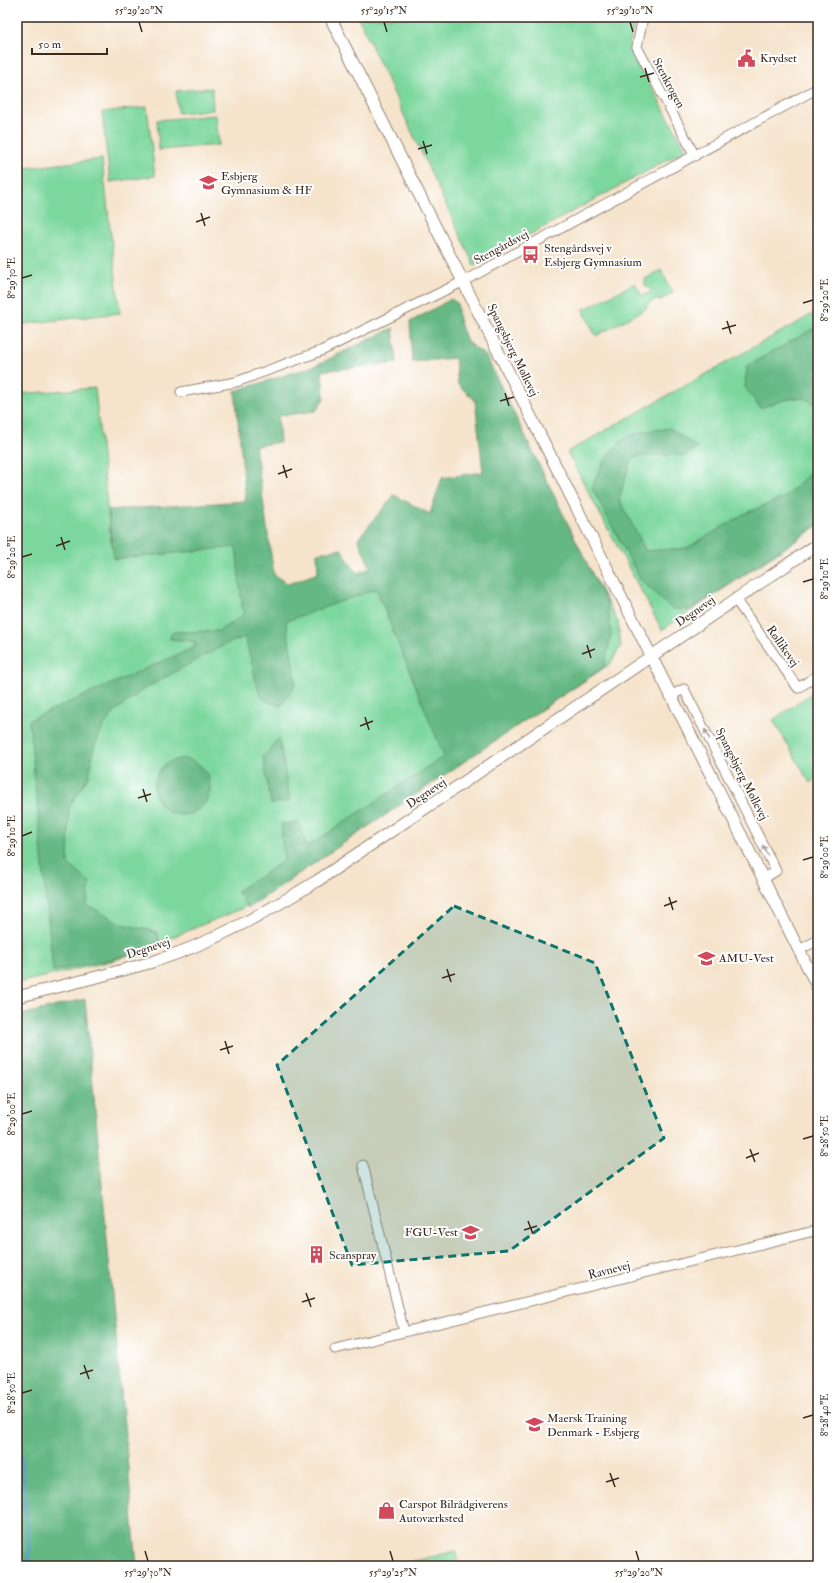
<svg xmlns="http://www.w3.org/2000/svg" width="835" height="1583" viewBox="0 0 835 1583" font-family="'IM FELL Double Pica',serif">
<rect width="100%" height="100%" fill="#fff"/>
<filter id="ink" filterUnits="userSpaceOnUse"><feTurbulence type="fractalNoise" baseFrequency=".025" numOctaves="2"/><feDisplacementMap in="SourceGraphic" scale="8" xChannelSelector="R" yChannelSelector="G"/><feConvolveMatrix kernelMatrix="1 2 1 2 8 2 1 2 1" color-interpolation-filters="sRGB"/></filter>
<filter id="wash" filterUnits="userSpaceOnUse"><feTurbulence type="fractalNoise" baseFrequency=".012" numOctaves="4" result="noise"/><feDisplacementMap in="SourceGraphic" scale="16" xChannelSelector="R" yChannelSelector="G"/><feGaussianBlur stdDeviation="0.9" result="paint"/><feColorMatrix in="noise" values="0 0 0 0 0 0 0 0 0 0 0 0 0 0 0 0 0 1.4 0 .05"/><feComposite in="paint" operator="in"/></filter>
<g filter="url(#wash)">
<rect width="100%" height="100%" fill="#f5e3cb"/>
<path fill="#7cd79d" stroke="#5c805e" d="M 358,17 L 636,17 L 629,46 L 686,150 L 474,265 Z
M 212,88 L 213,110 L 178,113 L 176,91 Z
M 147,107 L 155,176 L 110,182 L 102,112 Z
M 216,115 L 219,145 L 159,150 L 157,120 Z
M 102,159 L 120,313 L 23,324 L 17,270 L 17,169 Z
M 661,270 L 673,293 L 659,301 L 658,299 L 647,304 L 647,308 L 596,336 L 583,310 L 635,283 L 642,296 L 652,292 L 645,285 L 645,279 Z
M 818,311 L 818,526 L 662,630 L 567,452 Z
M 95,388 L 111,543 L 247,528 L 257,621 L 544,484 L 618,622 L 621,646 L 610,664 L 241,909 L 116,960 L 17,983 L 17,394 Z
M 818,689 L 818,777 L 810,783 L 773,720 Z
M 17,1530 L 27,1566 L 17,1566 Z
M 456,1551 L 460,1566 L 393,1566 Z"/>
<path fill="#65b884" stroke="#507151" d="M 451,299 L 457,303 L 459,320 L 467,342 L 486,356 L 607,604 L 611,635 L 604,667 L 248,908 L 237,891 L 284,861 L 281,824 L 299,822 L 307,847 L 444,756 L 376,589 L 286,621 L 296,684 L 281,706 L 266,701 L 259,693 L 245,637 L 224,645 L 144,689 L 117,710 L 104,725 L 94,748 L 89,776 L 69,807 L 68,864 L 90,882 L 87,905 L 122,924 L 157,932 L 160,944 L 113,959 L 53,971 L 29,720 L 195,647 L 194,641 L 170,639 L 172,632 L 219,631 L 243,615 L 236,547 L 114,559 L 108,510 L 246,501 L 235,391 L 314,366 L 393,328 L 397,363 L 322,371 L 324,398 L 316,411 L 278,416 L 280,442 L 255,446 L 274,575 L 288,584 L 318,573 L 317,553 L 341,549 L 358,575 L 371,569 L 358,539 L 394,495 L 430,514 L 442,478 L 483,472 L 475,400 L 458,385 L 455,358 L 412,362 L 410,322 Z
M 818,326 L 818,410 C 807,387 778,403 760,408 L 745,387 L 747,366 Z
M 670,428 L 698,448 L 685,455 L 636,456 L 630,463 L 619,499 L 646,551 L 687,548 L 744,514 L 785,497 L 808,475 L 818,457 L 818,524 L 690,610 L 672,609 L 640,579 L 592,488 C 598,469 610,445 630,436 C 641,431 657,430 670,428 Z
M 279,738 L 290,801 L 271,804 L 263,757 Z
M154 787a28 28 0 1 1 56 0a28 28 0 1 1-56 0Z
M 85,999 L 137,1566 L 27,1566 L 17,1530 L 17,1016 Z"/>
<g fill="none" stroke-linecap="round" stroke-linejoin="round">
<path stroke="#59a1cf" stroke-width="3" d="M 18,1420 L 30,1566"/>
</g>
</g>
<g filter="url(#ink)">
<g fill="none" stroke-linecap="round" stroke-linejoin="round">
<defs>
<path id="minor" d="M 643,17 L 637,47 L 695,156
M 181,392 L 236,382 L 321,351 L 464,281 L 818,88
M 735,599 L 798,688 L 818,675
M 670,696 L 684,689 L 776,871 L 763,879
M 799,950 L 818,940
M 363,1165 L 404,1332
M 335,1349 L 818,1230"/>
<path id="tertiary" d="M 330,17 L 818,988
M 17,997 C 62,986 107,975 152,962 C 210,944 265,913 317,881 L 818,544"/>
</defs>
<use href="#minor" stroke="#988674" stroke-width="11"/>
<use href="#tertiary" stroke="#988674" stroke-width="13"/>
<use href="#minor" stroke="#fff" stroke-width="9"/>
<use href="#tertiary" stroke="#fff" stroke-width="11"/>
</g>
<defs><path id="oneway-solid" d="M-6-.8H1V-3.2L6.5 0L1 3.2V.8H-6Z"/></defs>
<g fill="#a79f9a">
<use href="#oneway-solid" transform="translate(707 734) rotate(-117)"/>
<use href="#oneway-solid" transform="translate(765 850) rotate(-117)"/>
</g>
</g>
<path fill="#0f766e" fill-opacity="0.2" stroke="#0f766e" stroke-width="3" stroke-dasharray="8 5" stroke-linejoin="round" d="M 454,906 L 595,963 L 664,1138 L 509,1251 L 352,1265 L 277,1065 Z"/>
<path fill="none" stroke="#3b2a1e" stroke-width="1.5" d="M 139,22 L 142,32M 384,22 L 387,32M 630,22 L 633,32M 645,68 L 649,82M 640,77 L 654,73M 423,141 L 427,154M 418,149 L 432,145M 201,213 L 205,226M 196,222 L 210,217M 22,278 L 32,275M 803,303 L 813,300M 727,321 L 731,334M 722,329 L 736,325M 505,393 L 509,406M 500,401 L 514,397M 283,465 L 287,478M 278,474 L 292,469M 61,537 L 65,550M 56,546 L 70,541M 22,557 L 32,554M 803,582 L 813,579M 587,645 L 591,658M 582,654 L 595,649M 365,717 L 369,730M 360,726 L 373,721M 143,789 L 147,802M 138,798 L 151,794M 22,836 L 32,832M 803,860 L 813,857M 669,897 L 673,910M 664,906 L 677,901M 447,969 L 451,982M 442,978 L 455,974M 225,1041 L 229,1054M 220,1050 L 233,1046M 22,1114 L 32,1111M 803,1139 L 813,1136M 750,1149 L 755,1162M 746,1158 L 759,1153M 528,1221 L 533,1234M 524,1230 L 537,1226M 306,1293 L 311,1307M 302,1302 L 315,1298M 84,1365 L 89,1379M 80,1374 L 93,1370M 22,1393 L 32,1390M 803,1418 L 813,1415M 610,1473 L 615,1487M 606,1482 L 619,1478M 145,1551 L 148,1561M 390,1551 L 393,1561M 636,1551 L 639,1561"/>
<defs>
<symbol id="civic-bare" viewBox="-9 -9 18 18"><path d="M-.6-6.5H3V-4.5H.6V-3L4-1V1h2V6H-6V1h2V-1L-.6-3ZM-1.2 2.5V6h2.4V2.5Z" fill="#d1495b" stroke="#fff" stroke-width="2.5" paint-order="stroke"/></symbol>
<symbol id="school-bare" viewBox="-9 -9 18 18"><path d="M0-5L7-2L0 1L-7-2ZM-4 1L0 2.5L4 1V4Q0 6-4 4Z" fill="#d1495b" stroke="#fff" stroke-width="2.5" paint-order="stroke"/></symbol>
<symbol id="bus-bare" viewBox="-9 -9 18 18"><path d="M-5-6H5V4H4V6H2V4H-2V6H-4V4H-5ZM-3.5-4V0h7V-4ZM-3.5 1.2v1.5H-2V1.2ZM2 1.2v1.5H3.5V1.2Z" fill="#d1495b" stroke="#fff" stroke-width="2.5" paint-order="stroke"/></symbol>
<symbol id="building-bare" viewBox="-9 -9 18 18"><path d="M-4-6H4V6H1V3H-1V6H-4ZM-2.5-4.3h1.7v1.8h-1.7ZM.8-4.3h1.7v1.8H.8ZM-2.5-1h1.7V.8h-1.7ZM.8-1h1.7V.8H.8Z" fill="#d1495b" stroke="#fff" stroke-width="2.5" paint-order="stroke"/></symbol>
<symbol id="shop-bare" viewBox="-9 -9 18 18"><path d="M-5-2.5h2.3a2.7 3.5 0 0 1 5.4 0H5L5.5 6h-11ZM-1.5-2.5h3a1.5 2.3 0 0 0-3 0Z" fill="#d1495b" stroke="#fff" stroke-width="2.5" paint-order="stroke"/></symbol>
</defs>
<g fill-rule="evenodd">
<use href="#civic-bare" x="734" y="46" width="25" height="25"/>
<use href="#school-bare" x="196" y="170" width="25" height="25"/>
<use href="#bus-bare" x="518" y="242" width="25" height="25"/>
<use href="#school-bare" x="694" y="946" width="25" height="25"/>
<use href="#school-bare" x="458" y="1220" width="25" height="25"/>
<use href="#building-bare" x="304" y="1242" width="25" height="25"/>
<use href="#school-bare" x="522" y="1412" width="25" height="25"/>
<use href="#shop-bare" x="374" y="1498" width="25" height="25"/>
</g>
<g text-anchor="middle" stroke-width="4" stroke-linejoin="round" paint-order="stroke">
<g font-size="12" fill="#3b2a1e" stroke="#fff" text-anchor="start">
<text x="760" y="62">Krydset</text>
<text x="221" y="180">Esbjerg<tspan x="221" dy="14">Gymnasium &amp; HF</tspan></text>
<text x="544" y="252">Stengårdsvej v<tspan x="544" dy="14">Esbjerg Gymnasium</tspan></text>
<text x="719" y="962">AMU-Vest</text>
<text x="458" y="1236" text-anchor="end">FGU-Vest</text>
<text x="329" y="1259">Scanspray</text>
<text x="547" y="1422">Maersk Training<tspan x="547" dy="14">Denmark - Esbjerg</tspan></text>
<text x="399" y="1508">Carspot Bilrådgiverens<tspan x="399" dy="14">Autoværksted</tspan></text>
</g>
<g font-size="12" fill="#3b2a1e" stroke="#fff">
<text transform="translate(669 83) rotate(62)" y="4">Stenkrogen</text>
<text transform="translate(501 247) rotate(-28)" y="4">Stengårdsvej</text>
<text transform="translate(513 350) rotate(64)" y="4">Spangsbjerg Møllevej</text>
<text transform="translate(695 611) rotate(-35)" y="4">Degnevej</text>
<text transform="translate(783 646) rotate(55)" y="4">Røllikevej</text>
<text transform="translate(742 774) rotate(63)" y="4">Spangsbjerg Møllevej</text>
<text transform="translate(426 793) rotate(-34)" y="4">Degnevej</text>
<text transform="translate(148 948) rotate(-18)" y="4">Degnevej</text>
<text transform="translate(609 1270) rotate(-14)" y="4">Ravnevej</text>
</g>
</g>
<rect width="835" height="1583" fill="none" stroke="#fff" stroke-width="44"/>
<path d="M32 48v6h75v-6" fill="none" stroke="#3b2a1e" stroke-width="2"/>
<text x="38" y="48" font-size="12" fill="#3b2a1e" stroke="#ffffff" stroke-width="3" paint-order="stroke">50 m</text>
<rect x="22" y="22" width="791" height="1539" fill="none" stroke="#3b2a1e" stroke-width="1.5"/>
<g font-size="10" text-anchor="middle" fill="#3b2a1e">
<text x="139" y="14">55°29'20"N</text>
<text x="384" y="14">55°29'15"N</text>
<text x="630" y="14">55°29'10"N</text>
<text transform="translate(11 278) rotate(-90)" y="4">8°29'30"E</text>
<text transform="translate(824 300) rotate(-90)" y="4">8°29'20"E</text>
<text transform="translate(11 557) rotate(-90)" y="4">8°29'20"E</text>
<text transform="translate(824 579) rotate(-90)" y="4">8°29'10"E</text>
<text transform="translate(11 836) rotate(-90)" y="4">8°29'10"E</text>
<text transform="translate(824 857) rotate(-90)" y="4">8°29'00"E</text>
<text transform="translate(11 1114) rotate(-90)" y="4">8°29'00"E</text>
<text transform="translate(824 1136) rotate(-90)" y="4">8°28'50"E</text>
<text transform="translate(11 1393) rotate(-90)" y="4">8°28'50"E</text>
<text transform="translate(824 1415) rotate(-90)" y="4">8°28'40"E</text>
<text x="148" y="1576">55°29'30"N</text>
<text x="393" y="1576">55°29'25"N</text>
<text x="639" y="1576">55°29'20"N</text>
</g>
</svg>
